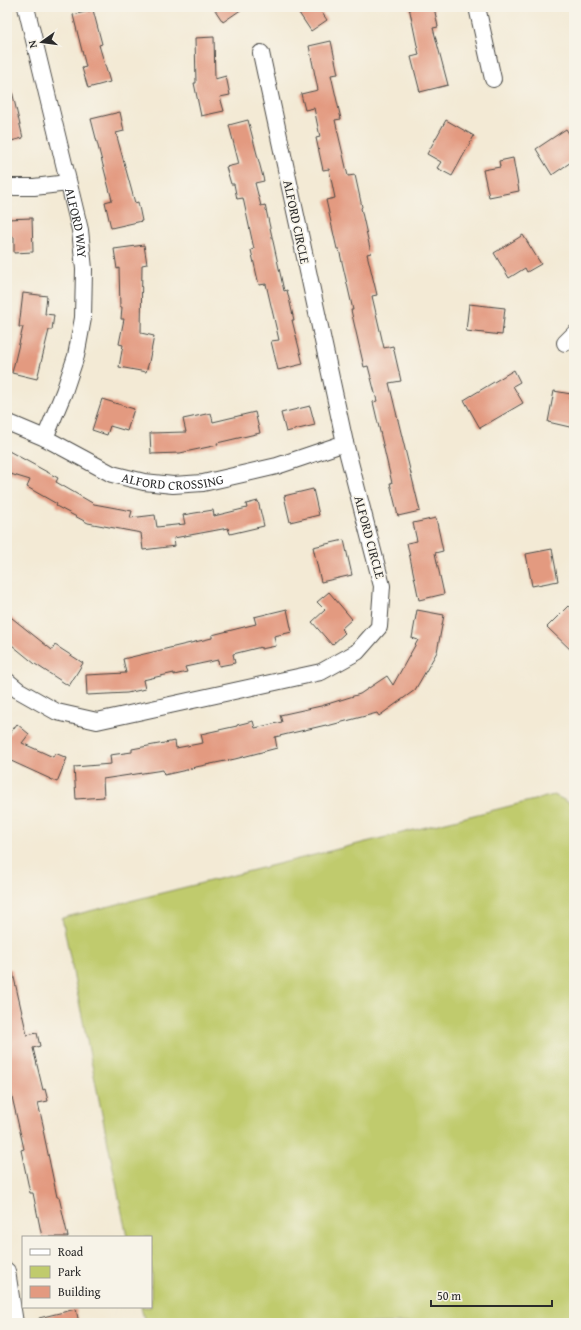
<svg xmlns="http://www.w3.org/2000/svg" width="581" height="1330" viewBox="0 0 581 1330" font-family="'Gentium Book Plus',serif">
<rect width="100%" height="100%" fill="#f7f3e8"/>
<filter id="ink" filterUnits="userSpaceOnUse"><feTurbulence type="fractalNoise" baseFrequency=".025" numOctaves="2"/><feDisplacementMap in="SourceGraphic" scale="8" xChannelSelector="R" yChannelSelector="G"/><feConvolveMatrix kernelMatrix="1 2 1 2 8 2 1 2 1" color-interpolation-filters="sRGB"/></filter>
<filter id="wash" filterUnits="userSpaceOnUse"><feTurbulence type="fractalNoise" baseFrequency=".012" numOctaves="4" result="noise"/><feDisplacementMap in="SourceGraphic" scale="16" xChannelSelector="R" yChannelSelector="G"/><feGaussianBlur stdDeviation="0.9" result="paint"/><feColorMatrix in="noise" values="0 0 0 0 0 0 0 0 0 0 0 0 0 0 0 0 0 1.4 0 .05"/><feComposite in="paint" operator="in"/></filter>
<g filter="url(#wash)">
<rect width="100%" height="100%" fill="#f3ead5"/>
<path fill="#c0cb6d" stroke="#767b4c" d="M 554,795 L 574,805 L 574,1323 L 145,1323 L 141,1307 L 151,1307 L 151,1237 L 127,1237 L 62,918 Z"/>
<g id="blocks">
<path fill="#e39a80" d="M 213,7 L 245,7 L 223,22 Z
M 295,7 L 318,7 L 327,20 L 311,31 Z
M 409,7 L 434,7 L 438,27 L 433,28 L 448,85 L 420,92 L 411,57 L 419,55 Z
M 93,10 L 102,44 L 99,45 L 110,82 L 88,88 L 82,68 L 86,67 L 73,15 Z
M 214,37 L 215,79 L 226,76 L 230,95 L 220,97 L 224,111 L 201,116 L 194,83 L 196,83 L 195,38 Z
M 331,41 L 338,74 L 331,75 L 341,119 L 335,120 L 348,176 L 355,175 L 362,207 L 361,208 L 371,253 L 367,254 L 377,295 L 372,296 L 384,348 L 393,346 L 401,381 L 389,383 L 420,511 L 398,516 L 390,483 L 392,483 L 373,402 L 377,401 L 368,366 L 364,367 L 351,310 L 353,310 L 339,249 L 337,249 L 326,200 L 335,198 L 329,169 L 323,170 L 316,138 L 320,137 L 314,108 L 305,110 L 301,94 L 318,90 L 309,46 Z
M 12,91 L 23,138 L 7,142 L 7,92 Z
M 120,112 L 124,131 L 116,133 L 135,203 L 138,202 L 142,221 L 111,228 L 105,202 L 112,200 L 91,119 Z
M 248,120 L 264,181 L 255,183 L 261,206 L 265,205 L 284,291 L 287,290 L 294,320 L 292,320 L 303,364 L 278,370 L 271,341 L 279,340 L 266,284 L 259,285 L 251,250 L 254,249 L 243,198 L 237,199 L 234,184 L 231,184 L 226,167 L 239,164 L 229,125 Z
M 446,120 L 474,136 L 452,176 L 437,168 L 441,162 L 427,154 Z
M 566,129 L 574,141 L 574,160 L 552,175 L 536,149 Z
M 513,158 L 519,191 L 489,197 L 483,170 L 500,167 L 499,161 Z
M 32,218 L 33,252 L 14,253 L 14,237 L 7,237 L 7,219 Z
M 523,235 L 541,264 L 527,272 L 525,268 L 509,278 L 494,253 Z
M 144,245 L 147,264 L 142,265 L 141,333 L 154,336 L 149,362 L 146,372 L 119,367 L 123,345 L 119,344 L 124,319 L 121,319 L 122,307 L 120,307 L 119,268 L 117,269 L 114,249 Z
M 23,293 L 47,296 L 45,314 L 54,315 L 52,330 L 49,330 L 37,379 L 12,373 L 23,327 L 19,327 Z
M 469,304 L 505,308 L 502,335 L 466,331 Z
M 514,370 L 520,382 L 513,386 L 523,403 L 480,428 L 464,400 Z
M 554,391 L 571,394 L 570,399 L 574,400 L 574,428 L 548,422 Z
M 102,399 L 134,409 L 127,431 L 110,426 L 107,435 L 92,430 Z
M 310,406 L 315,425 L 286,432 L 281,413 Z
M 255,412 L 260,433 L 217,443 L 218,445 L 180,453 L 151,454 L 150,433 L 186,432 L 183,419 L 211,413 L 213,422 Z
M 7,450 L 58,478 L 56,482 L 94,504 L 132,511 L 130,518 L 155,515 L 157,527 L 185,524 L 183,515 L 213,510 L 214,516 L 247,508 L 246,504 L 258,501 L 264,526 L 230,534 L 228,528 L 174,538 L 175,546 L 143,550 L 141,533 L 88,523 L 56,506 L 57,504 L 27,487 L 30,480 L 7,473 Z
M 313,489 L 319,515 L 290,522 L 284,496 Z
M 436,518 L 443,551 L 435,553 L 444,594 L 419,600 L 407,543 L 417,541 L 413,523 Z
M 344,540 L 352,575 L 321,582 L 313,547 Z
M 552,549 L 558,581 L 532,586 L 526,554 Z
M 329,592 L 352,619 L 341,629 L 345,633 L 332,645 L 312,622 L 325,610 L 317,602 Z
M 568,606 L 574,612 L 574,653 L 547,627 Z
M 287,609 L 292,632 L 274,636 L 276,646 L 261,649 L 261,647 L 233,654 L 235,663 L 219,666 L 218,660 L 185,667 L 187,672 L 174,675 L 174,673 L 143,680 L 145,689 L 127,693 L 87,695 L 86,675 L 126,673 L 123,659 L 212,638 L 212,635 L 256,624 L 254,617 Z
M 417,610 L 444,615 L 437,652 L 415,690 L 379,716 L 377,713 L 327,726 L 326,725 L 275,737 L 277,748 L 235,759 L 191,768 L 191,769 L 164,775 L 163,770 L 103,779 L 104,797 L 76,799 L 74,767 L 111,764 L 110,755 L 132,752 L 132,749 L 175,741 L 176,748 L 203,743 L 201,734 L 237,726 L 237,725 L 253,721 L 255,728 L 282,722 L 280,715 L 321,706 L 360,694 L 387,676 L 393,685 L 418,640 L 412,638 Z
M 7,614 L 52,650 L 55,645 L 83,663 L 69,686 L 35,664 L 7,641 Z
M 17,724 L 29,734 L 22,743 L 53,757 L 55,753 L 67,758 L 57,782 L 9,760 L 7,763 L 7,737 Z
M 7,969 L 12,969 L 27,1035 L 37,1033 L 40,1046 L 33,1048 L 43,1090 L 45,1089 L 48,1101 L 38,1103 L 44,1129 L 43,1130 L 57,1197 L 59,1197 L 68,1237 L 42,1237 L 33,1193 L 30,1193 L 21,1150 L 24,1149 L 7,1075 Z
M 76,1309 L 79,1323 L 39,1323 L 39,1318 Z"/>
</g>
</g>
<g filter="url(#ink)">
<use href="#blocks" fill-opacity="0" stroke="#494844" stroke-width="1"/>
<g fill="none" stroke-linecap="round" stroke-linejoin="round">
<defs>
<g id="street">
<path id="s1" d="M 26,7 L 80,230 L 84,269 L 83,318 L 76,356 L 64,392 L 45,438"/>
<path d="M 477,7 L 493,79"/>
<path d="M 7,187 L 34,187 L 68,183"/>
<path d="M 565,343 L 574,334"/>
<path id="s2" d="M 7,422 L 45,438 L 112,474 L 144,482 L 173,485 L 203,483 L 277,466 L 345,443"/>
<path d="M 7,681 L 18,690 L 57,712 L 97,721 L 321,672 L 357,652 L 379,627 L 382,586 L 345,443 L 261,53"/>
<path d="M 7,1271 L 15,1323"/>
</g>
</defs>
<use href="#street" stroke="#494844" stroke-width="18"/>
<use href="#street" stroke="#fff" stroke-width="16"/>
</g>
</g>
<g text-anchor="middle" stroke-width="3.5" stroke-linejoin="round" paint-order="stroke">
<g font-size="13" fill="#2b2b2b" stroke="#f7f3e8">
<text transform="translate(297 222) rotate(78)" y="5">ALFORD CIRCLE</text>
<text dy="5" stroke="none"><textPath href="#s1" startOffset="222">ALFORD WAY</textPath></text>
<text dy="5" stroke="none"><textPath href="#s2" startOffset="179">ALFORD CROSSING</textPath></text>
<text transform="translate(370 537) rotate(75)" y="5">ALFORD CIRCLE</text>
</g>
</g>
<rect width="581" height="1330" fill="none" stroke="#f7f3e8" stroke-width="24"/>
<rect x="22" y="1236" width="130" height="72" fill="#f7f3e8" stroke="#a5a39c"/>
<rect x="30" y="1249" width="20" height="6" fill="#ffffff" stroke="#a5a39c"/>
<text x="58" y="1256" font-size="12" fill="#2b2b2b">Road</text>
<rect x="30" y="1266" width="20" height="12" fill="#c0cb6d" stroke="#a5a39c"/>
<text x="58" y="1276" font-size="12" fill="#2b2b2b">Park</text>
<rect x="30" y="1286" width="20" height="12" fill="#e39a80" stroke="#a5a39c"/>
<text x="58" y="1296" font-size="12" fill="#2b2b2b">Building</text>
<g transform="translate(42 42) rotate(256)" stroke="#f7f3e8" stroke-width="3" paint-order="stroke">
<path d="M0-3L7 15L0 10L-7 15Z" fill="#2b2b2b"/>
<text y="-6" font-size="11" font-weight="bold" text-anchor="middle" fill="#2b2b2b">N</text>
</g>
<path d="M431 1300v6h121v-6" fill="none" stroke="#2b2b2b" stroke-width="2"/>
<text x="437" y="1300" font-size="12" fill="#2b2b2b" stroke="#f7f3e8" stroke-width="3" paint-order="stroke">50 m</text>
</svg>
